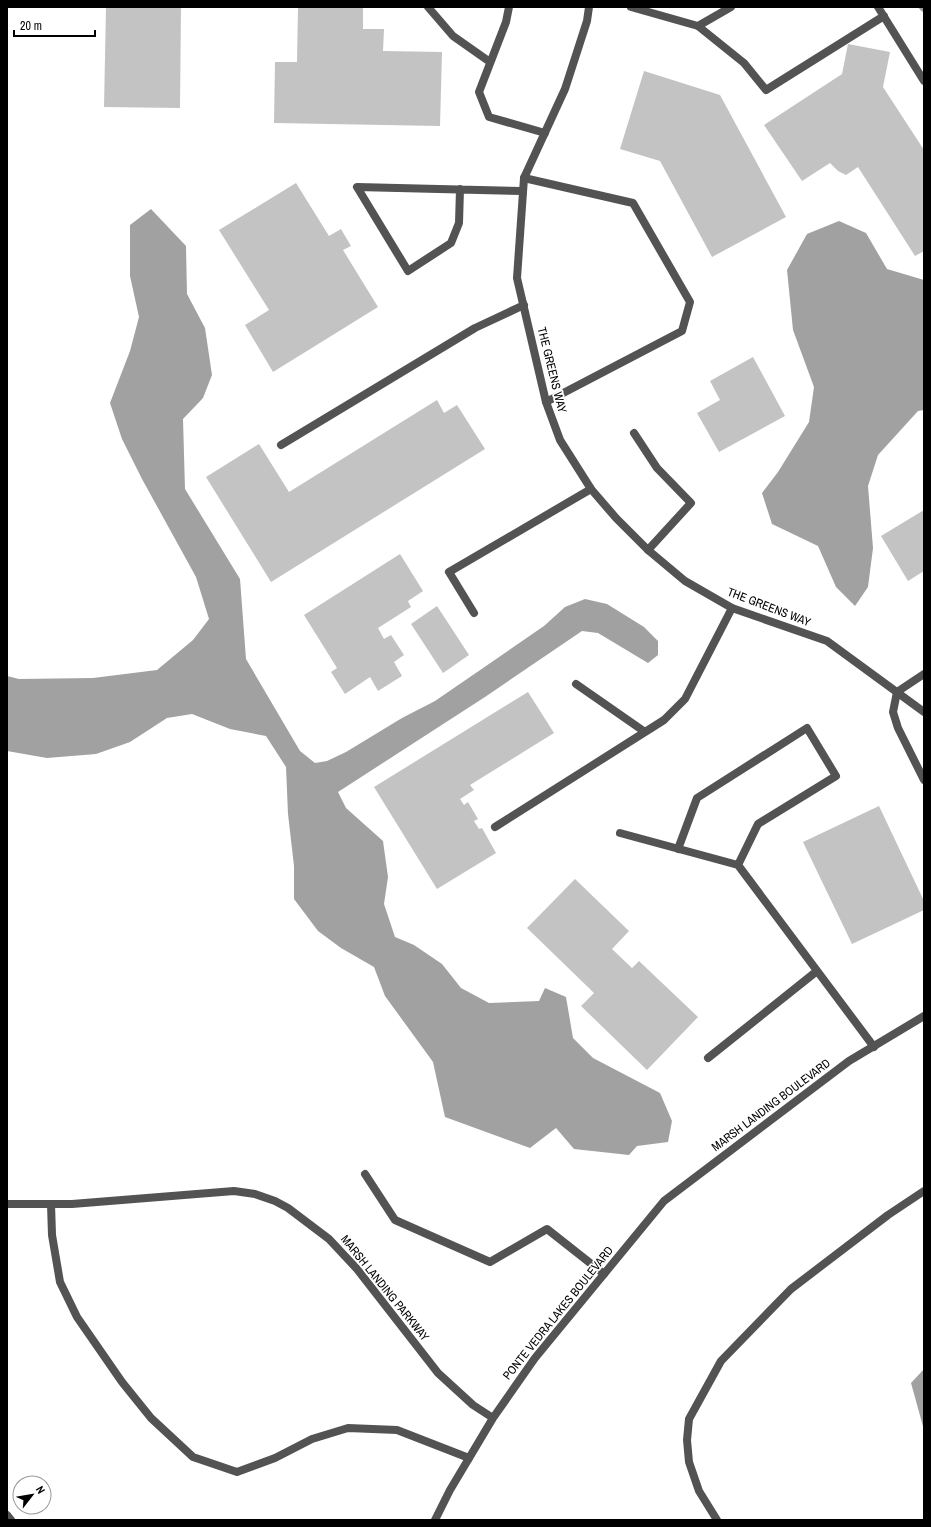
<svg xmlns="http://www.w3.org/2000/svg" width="931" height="1527" viewBox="0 0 931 1527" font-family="'Archivo Narrow',sans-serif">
<rect width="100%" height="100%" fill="#fff"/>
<path fill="#a1a1a1" d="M 151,209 L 186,246 L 187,294 L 205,328 L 212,375 L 203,398 L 183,419 L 185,489 L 240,579 L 246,659 L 300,751 L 315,763 L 327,761 L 346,752 L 402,718 L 435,701 L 544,626 L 565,607 L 585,599 L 607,604 L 644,627 L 658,641 L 658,655 L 648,663 L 598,633 L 582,631 L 485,697 L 338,792 L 346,808 L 383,841 L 388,877 L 384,904 L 395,937 L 414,945 L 442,964 L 461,988 L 489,1003 L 539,1001 L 545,988 L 566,997 L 573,1038 L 593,1058 L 660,1093 L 672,1121 L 668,1142 L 637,1146 L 629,1155 L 574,1149 L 556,1128 L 530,1148 L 445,1117 L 433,1062 L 385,996 L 374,967 L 341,948 L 318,931 L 294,899 L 294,866 L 288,814 L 286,767 L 266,736 L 230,729 L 192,714 L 167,718 L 130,742 L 96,754 L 47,758 L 7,751 L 7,676 L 19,679 L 93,678 L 157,670 L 193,640 L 209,619 L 196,577 L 142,479 L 122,439 L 110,403 L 130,351 L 139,317 L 130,276 L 130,225 Z
M 839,221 L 866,233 L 887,269 L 924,280 L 924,410 L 918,411 L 878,455 L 868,486 L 873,548 L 868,587 L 855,606 L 836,587 L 818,546 L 772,524 L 762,493 L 778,472 L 809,422 L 814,387 L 793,330 L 787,270 L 807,234 Z
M 924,1369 L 924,1430 L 911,1383 Z"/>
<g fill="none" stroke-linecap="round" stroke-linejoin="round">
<path stroke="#a1a1a1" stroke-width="8" d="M 923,7 L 924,8"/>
</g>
<path fill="#c3c3c3" d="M 106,7 L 181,7 L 180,108 L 104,107 Z
M 298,7 L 363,7 L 363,29 L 384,29 L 383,51 L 442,52 L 440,126 L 274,123 L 275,62 L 297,62 Z
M 848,44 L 890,52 L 883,87 L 924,150 L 924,251 L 915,256 L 858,167 L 846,175 L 838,171 L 830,163 L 802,181 L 764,125 L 842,74 Z
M 644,71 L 720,95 L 786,217 L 712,257 L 660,161 L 620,149 Z
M 296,183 L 329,236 L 341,229 L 351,246 L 343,250 L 378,307 L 273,372 L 245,325 L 269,310 L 219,230 Z
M 753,357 L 785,416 L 719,452 L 697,413 L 720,400 L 710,381 Z
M 437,400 L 444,413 L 457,405 L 485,449 L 271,582 L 206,477 L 259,444 L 289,492 Z
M 924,510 L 924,571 L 908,581 L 881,536 Z
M 400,554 L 423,591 L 408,601 L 411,607 L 378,628 L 384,639 L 391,635 L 404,655 L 394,662 L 402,676 L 378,691 L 370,677 L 345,694 L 331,672 L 337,668 L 304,615 Z
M 437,606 L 469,655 L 443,673 L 411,624 Z
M 528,692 L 554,733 L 470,785 L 474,790 L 460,799 L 464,805 L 468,802 L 478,819 L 474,821 L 479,829 L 482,828 L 496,853 L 437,889 L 374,787 Z
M 879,806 L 924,901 L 924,910 L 852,944 L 803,842 Z
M 575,879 L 629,931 L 612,949 L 632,968 L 639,961 L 698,1017 L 647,1070 L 581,1006 L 594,993 L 527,928 Z"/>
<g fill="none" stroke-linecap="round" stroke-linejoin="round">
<path stroke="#535353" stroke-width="8" d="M 428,7 L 453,36 L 490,62
M 509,7 L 506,22 L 479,92 L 489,117 L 545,133
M 631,7 L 698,26 L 744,63 L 766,90 L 884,16
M 878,7 L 924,81
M 698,26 L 731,7
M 524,178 L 633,203 L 690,302 L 682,331 L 546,402
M 460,189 L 459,223 L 451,243 L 408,271 L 357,187 L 523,191
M 634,433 L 657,468 L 691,503 L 648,550
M 281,445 L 475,328 L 524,305
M 474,613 L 449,572 L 591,489
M 924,674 L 897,692 L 893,712 L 898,728 L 924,780
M 576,684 L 645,732
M 495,827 L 664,720 L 685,699 L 732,608
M 620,833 L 738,865 L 874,1047
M 678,849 L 697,798 L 807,728 L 836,776 L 758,824 L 738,865
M 708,1058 L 817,971
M 365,1174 L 395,1220 L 490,1262 L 547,1229 L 604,1274
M 51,1204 L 52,1235 L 60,1282 L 77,1317 L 122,1382 L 151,1418 L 193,1457 L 237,1472 L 275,1458 L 312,1439 L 348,1428 L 397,1430 L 469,1458"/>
<path stroke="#535353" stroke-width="8" d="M 589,7 L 587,21 L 565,89 L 524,178 L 517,278 L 546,402 L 560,440 L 591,489 L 616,518 L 648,550 L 685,581 L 732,608 L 827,641 L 924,712
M 7,1204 L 72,1204 L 234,1191 L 255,1194 L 275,1201 L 288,1208 L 329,1239 L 357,1269 L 438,1373 L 473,1405 L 493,1418
M 7,1515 L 11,1520
M 435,1520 L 450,1490 L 493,1418 L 535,1358 L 664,1201 L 849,1061 L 924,1016
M 717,1520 L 699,1491 L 689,1462 L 687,1440 L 689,1419 L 721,1361 L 791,1289 L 888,1215 L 924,1191"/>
</g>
<g text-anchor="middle" stroke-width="3.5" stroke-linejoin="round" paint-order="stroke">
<g font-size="12" fill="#000" stroke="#fff">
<text transform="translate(552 370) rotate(76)" y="4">THE GREENS WAY</text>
<text transform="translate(769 607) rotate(21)" y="4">THE GREENS WAY</text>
<text transform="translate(771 1105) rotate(-37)" y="4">MARSH LANDING BOULEVARD</text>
<text transform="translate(385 1288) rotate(51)" y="4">MARSH LANDING PARKWAY</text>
<text transform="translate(558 1313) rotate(-51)" y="4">PONTE VEDRA LAKES BOULEVARD</text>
</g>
</g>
<rect width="931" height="1527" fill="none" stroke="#000000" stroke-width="16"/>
<g transform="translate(32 1495) rotate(59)"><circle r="19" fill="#ffffff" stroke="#999999"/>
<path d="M0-3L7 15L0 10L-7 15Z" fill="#000000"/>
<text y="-6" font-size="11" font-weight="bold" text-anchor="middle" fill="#000000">N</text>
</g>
<path d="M14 30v6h81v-6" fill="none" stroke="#000000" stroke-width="2"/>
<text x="20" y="30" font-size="12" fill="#000000" stroke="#ffffff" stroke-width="3" paint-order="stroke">20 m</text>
</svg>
